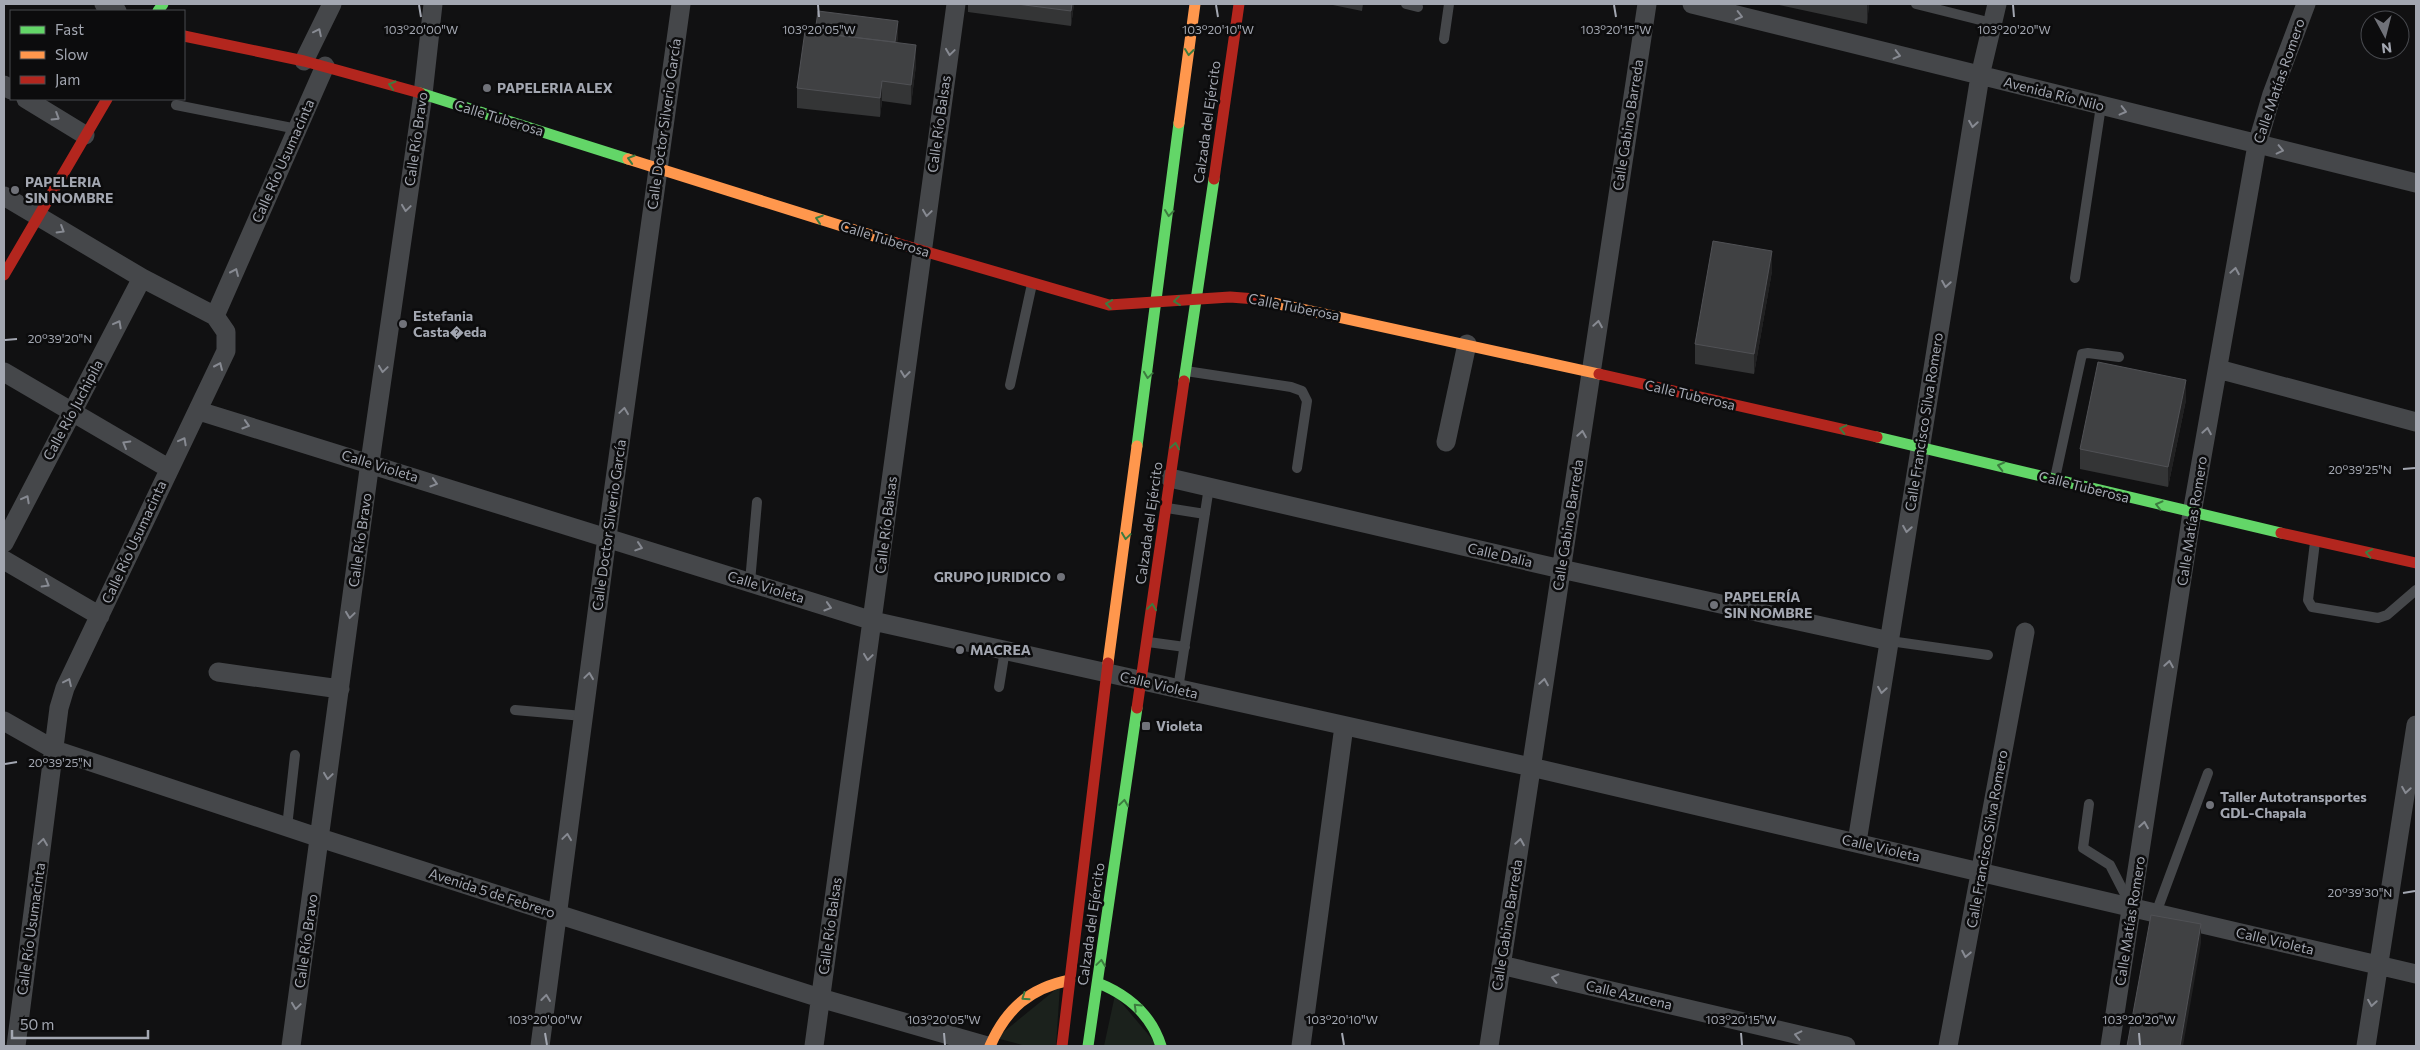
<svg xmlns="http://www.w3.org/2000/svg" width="2420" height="1050" viewBox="0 0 2420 1050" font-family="Commissioner,sans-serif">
<rect width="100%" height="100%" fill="#111112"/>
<path fill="#1b211c" d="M 1060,986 L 1056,1046 L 1026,1046 L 996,1038 Z
M 1115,995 L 1158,1046 L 1104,1046 Z"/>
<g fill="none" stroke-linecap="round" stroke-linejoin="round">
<path stroke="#45474a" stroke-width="10" d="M 1406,4 L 1418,7
M 1916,4 L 1992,23
M 1444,39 L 1449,4
M 176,105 L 297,129
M 2075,278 L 2101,106
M 1186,371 L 1291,387 L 1302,391 L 1307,401 L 1297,468
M 1010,385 L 1032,284
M 2055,478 L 2082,354 L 2088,353 L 2119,357
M 1167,508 L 1205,514
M 2315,542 L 2308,600 L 2312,607 L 2378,618 L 2387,615 L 2416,590
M 750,582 L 757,502
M 1890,641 L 1988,655
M 1148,642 L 1185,647
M 999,687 L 1005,650
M 1178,689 L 1209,487
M 515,710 L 583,716
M 2089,804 L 2083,848 L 2110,865 L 2130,904
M 287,827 L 295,755
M 2156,913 L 2208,773"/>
<path stroke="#45474a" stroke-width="19" d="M 104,4 L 117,11
M 1692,4 L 2416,183
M 304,61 L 332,4
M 4,85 L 11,90
M 26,99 L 85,135
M 4,196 L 142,278 L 215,316 L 226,332 L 226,351 L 65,688 L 59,708 L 16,1046
M 215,316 L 325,66
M 2218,369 L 2416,422
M 4,372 L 168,468
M 199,411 L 873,621 L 1531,767 L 2416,974
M 1446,442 L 1467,344
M 1170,478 L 1561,569 L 1890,641
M 4,543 L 142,278
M 4,560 L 100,616
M 218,672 L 340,689
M 4,721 L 55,750 L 320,838 L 820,998 L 987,1046
M 1857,842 L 1980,76 L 1997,4
M 1501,965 L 1846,1046
M 291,1046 L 370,462 L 423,94 L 433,4
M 540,1046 L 607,537 L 681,4
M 814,1046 L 956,4
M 1301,1046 L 1344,726
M 1489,1046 L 1647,4
M 1948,1046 L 2025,632
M 2110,1046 L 2192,513 L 2257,145 L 2272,94 L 2306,4
M 2366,1046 L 2416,725"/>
<path stroke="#63d668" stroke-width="11" d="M 158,11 L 163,4
M 420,93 L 628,159
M 1184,381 L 1214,179
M 1877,437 L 2281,533
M 1137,446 L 1179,123
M 1098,983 C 1128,995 1151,1014 1161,1046
M 1088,1046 L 1137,708"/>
<path stroke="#ff974d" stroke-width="11" d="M 1179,123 L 1195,4
M 628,159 L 896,243
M 1256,299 L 1599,374
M 1108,663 L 1137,446
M 990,1046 C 1006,1009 1030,988 1070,980"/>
<path stroke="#b3261e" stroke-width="11" d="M 184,36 L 304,61 L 420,93
M 1214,179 L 1239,4
M 896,243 L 1109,305 L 1230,297 L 1256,299
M 4,275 L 107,99
M 1599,374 L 1877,437
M 2281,533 L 2416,563
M 1137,708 L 1184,381
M 1062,1046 L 1108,663"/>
</g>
<path fill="#343536" d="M 968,4 L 1074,4 L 1071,26 L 968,12 Z
M 1328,4 L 1363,4 L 1362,11 Z
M 1774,4 L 1869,4 L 1867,24 Z
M 815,33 L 898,36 L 897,43 L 916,65 L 911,105 L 882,101 L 880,117 L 797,108 L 797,88 Z
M 1772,271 L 1754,374 L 1695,364 L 1695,344 Z
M 2186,400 L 2168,487 L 2080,469 L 2080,449 Z"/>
<path fill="#212122" d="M 1072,4 L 1074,4 L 1071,26 L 1071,11 Z
M 1867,4 L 1869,4 L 1867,24 Z
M 898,21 L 898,36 L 894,62 L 894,47 Z
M 916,45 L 916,65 L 911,105 L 911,85 Z
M 882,81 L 882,101 L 880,117 L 880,98 Z
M 1772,251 L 1772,271 L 1754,374 L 1754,354 Z
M 2186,380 L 2186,400 L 2168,487 L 2168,467 Z
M 2201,924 L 2201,943 L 2183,1046 L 2180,1046 Z"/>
<path fill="#404143" stroke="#505155" d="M 1017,4 L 1072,4 L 1071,11 Z
M 818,11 L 898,21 L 895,42 L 815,33 Z
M 805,31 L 916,45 L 911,85 L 882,81 L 880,98 L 797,88 Z
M 1713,241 L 1772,251 L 1754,354 L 1695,344 Z
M 2098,362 L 2186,380 L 2168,467 L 2080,449 Z
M 2151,915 L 2201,924 L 2180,1046 L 2127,1046 Z"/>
<defs><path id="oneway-chevron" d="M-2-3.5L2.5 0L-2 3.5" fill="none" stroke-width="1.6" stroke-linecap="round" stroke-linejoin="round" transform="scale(1.25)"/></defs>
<g stroke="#878a92">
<use href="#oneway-chevron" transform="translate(1739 16) rotate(14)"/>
<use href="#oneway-chevron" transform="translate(318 32) rotate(-64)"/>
<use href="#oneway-chevron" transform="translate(950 52) rotate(98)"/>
<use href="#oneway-chevron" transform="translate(1897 55) rotate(14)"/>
<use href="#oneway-chevron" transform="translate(2123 111) rotate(14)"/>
<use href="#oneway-chevron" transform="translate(56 117) rotate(32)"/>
<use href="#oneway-chevron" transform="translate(1973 124) rotate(99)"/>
<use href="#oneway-chevron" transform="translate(2280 150) rotate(13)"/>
<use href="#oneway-chevron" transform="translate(406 208) rotate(98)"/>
<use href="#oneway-chevron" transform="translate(927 213) rotate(98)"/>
<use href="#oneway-chevron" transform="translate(61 230) rotate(31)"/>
<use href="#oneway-chevron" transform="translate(2235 271) rotate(-80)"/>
<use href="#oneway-chevron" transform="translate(235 272) rotate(-66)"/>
<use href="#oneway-chevron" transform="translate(1946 284) rotate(99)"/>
<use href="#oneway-chevron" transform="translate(118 324) rotate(-62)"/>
<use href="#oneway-chevron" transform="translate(1598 324) rotate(-81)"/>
<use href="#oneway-chevron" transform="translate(219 366) rotate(-66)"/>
<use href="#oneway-chevron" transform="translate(383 369) rotate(98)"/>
<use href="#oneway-chevron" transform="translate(905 374) rotate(97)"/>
<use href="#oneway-chevron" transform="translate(624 411) rotate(-82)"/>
<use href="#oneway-chevron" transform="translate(246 425) rotate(17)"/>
<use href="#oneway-chevron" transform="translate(2207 431) rotate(-80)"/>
<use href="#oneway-chevron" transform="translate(1582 434) rotate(-81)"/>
<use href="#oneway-chevron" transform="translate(183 441) rotate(-62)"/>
<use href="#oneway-chevron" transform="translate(126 444) rotate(-150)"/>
<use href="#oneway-chevron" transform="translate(434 483) rotate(17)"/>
<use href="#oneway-chevron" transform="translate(26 499) rotate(-62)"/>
<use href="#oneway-chevron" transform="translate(1907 529) rotate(99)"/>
<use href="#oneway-chevron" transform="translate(639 547) rotate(18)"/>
<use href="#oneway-chevron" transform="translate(46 584) rotate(30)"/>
<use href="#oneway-chevron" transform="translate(828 607) rotate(17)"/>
<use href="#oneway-chevron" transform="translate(350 615) rotate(98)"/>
<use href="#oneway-chevron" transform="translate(868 657) rotate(98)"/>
<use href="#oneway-chevron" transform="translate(2169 664) rotate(-81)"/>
<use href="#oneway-chevron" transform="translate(589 676) rotate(-82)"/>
<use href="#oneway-chevron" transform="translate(68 682) rotate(-65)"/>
<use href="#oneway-chevron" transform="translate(1544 682) rotate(-81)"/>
<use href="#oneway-chevron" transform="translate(1882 690) rotate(99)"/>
<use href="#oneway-chevron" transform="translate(328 776) rotate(98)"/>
<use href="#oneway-chevron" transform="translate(2406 790) rotate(99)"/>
<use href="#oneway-chevron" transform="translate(2144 825) rotate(-81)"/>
<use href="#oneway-chevron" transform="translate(567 837) rotate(-82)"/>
<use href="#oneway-chevron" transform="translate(43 842) rotate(-82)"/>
<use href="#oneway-chevron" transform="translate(1520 842) rotate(-81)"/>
<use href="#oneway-chevron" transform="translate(1966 954) rotate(101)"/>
<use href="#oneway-chevron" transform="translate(1555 978) rotate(-167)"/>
<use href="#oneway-chevron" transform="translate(546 998) rotate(-83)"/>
<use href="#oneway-chevron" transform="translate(2372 1003) rotate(99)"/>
<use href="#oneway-chevron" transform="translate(296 1006) rotate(98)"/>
<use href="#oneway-chevron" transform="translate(1798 1035) rotate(-167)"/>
</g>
<g stroke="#3c7b3f">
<use href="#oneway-chevron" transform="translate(1189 52) rotate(97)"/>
<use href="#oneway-chevron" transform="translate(392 85) rotate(-164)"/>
<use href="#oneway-chevron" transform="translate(631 159) rotate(-163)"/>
<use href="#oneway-chevron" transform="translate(1169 213) rotate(97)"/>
<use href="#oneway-chevron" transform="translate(819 219) rotate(-162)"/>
<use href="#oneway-chevron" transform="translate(1177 301) rotate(173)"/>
<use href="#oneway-chevron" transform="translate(1109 304) rotate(-171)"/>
<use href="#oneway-chevron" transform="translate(1148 375) rotate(98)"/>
<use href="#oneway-chevron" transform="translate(1843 429) rotate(-167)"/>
<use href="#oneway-chevron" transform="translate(1175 446) rotate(-81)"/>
<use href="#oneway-chevron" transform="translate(2001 466) rotate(-166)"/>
<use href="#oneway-chevron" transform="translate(2159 505) rotate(-166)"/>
<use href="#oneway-chevron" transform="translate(1126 536) rotate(98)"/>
<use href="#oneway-chevron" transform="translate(2369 553) rotate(-168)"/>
<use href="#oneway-chevron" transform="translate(1152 607) rotate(-82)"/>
<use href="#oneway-chevron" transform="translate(1124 803) rotate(-82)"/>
<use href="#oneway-chevron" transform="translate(1101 963) rotate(-82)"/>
<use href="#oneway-chevron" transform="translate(1025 997) rotate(145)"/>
<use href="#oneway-chevron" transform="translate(1137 1007) rotate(-136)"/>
</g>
<path fill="none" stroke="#a3a7b1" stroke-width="2" d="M 419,5 L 421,17M 818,5 L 819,17M 1216,5 L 1218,17M 1614,5 L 1616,17M 2013,5 L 2014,17M 5,340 L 17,339M 2403,469 L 2415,468M 5,764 L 17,762M 2403,893 L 2415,891M 545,1033 L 547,1045M 944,1033 L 945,1045M 1342,1033 L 1344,1045M 1741,1033 L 1742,1045M 2139,1033 L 2140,1045"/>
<g fill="#707279" stroke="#0c0c0d" stroke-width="2">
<circle cx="487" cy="88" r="5"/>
<circle cx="15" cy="190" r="5"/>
<circle cx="403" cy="324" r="5"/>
<circle cx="1061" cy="577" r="5"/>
<circle cx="1714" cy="605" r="5"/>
<circle cx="960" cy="650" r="5"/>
<rect x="1141" y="721" width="10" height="10" rx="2.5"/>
<circle cx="2210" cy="805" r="5"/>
</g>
<g text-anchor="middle" stroke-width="5" stroke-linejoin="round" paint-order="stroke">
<g font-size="14" fill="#a3a7b1" stroke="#0c0c0d">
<text transform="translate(2279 81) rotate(-71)" y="5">Calle Matías Romero</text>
<text transform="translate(2054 94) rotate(14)" y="5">Avenida Río Nilo</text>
<text transform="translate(499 118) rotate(17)" y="5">Calle Tuberosa</text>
<text transform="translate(1207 122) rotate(-82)" y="5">Calzada del Ejército</text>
<text transform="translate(664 124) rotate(-82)" y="5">Calle Doctor Silverio García</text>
<text transform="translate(939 124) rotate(-82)" y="5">Calle Río Balsas</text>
<text transform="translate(1628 125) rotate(-81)" y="5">Calle Gabino Barreda</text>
<text transform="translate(416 139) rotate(-82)" y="5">Calle Río Bravo</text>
<text transform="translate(283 161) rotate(-66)" y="5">Calle Río Usumacinta</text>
<text transform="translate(885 239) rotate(17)" y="5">Calle Tuberosa</text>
<text transform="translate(1294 307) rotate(11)" y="5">Calle Tuberosa</text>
<text transform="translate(1690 395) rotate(13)" y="5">Calle Tuberosa</text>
<text transform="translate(73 410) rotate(-62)" y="5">Calle Río Juchipila</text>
<text transform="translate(1924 422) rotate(-81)" y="5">Calle Francisco Silva Romero</text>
<text transform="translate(380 466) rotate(17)" y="5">Calle Violeta</text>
<text transform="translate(2084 487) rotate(14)" y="5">Calle Tuberosa</text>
<text transform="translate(2192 521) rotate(-81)" y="5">Calle Matías Romero</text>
<text transform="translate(1149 523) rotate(-82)" y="5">Calzada del Ejército</text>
<text transform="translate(609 525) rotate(-82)" y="5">Calle Doctor Silverio García</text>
<text transform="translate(886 525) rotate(-83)" y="5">Calle Río Balsas</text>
<text transform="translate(1568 525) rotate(-81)" y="5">Calle Gabino Barreda</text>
<text transform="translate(360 540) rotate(-82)" y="5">Calle Río Bravo</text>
<text transform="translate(134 542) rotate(-65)" y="5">Calle Río Usumacinta</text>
<text transform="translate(1500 555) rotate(13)" y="5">Calle Dalia</text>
<text transform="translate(766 587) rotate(17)" y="5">Calle Violeta</text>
<text transform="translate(1159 685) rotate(13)" y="5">Calle Violeta</text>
<text transform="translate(1987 839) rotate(-80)" y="5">Calle Francisco Silva Romero</text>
<text transform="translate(1881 848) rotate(13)" y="5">Calle Violeta</text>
<text transform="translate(492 893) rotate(18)" y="5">Avenida 5 de Febrero</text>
<text transform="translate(2130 921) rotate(-81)" y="5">Calle Matías Romero</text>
<text transform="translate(1091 924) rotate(-82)" y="5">Calzada del Ejército</text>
<text transform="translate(1507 925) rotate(-81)" y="5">Calle Gabino Barreda</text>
<text transform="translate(830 926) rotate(-82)" y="5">Calle Río Balsas</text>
<text transform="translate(31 929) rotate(-82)" y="5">Calle Río Usumacinta</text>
<text transform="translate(306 941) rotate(-82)" y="5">Calle Río Bravo</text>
<text transform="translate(2275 941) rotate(13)" y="5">Calle Violeta</text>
<text transform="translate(1629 995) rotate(13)" y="5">Calle Azucena</text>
</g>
<g font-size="14" font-weight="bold" fill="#a3a7b1" stroke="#0c0c0d" text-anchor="start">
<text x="497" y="93">PAPELERIA ALEX</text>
<text x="25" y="187">PAPELERIA<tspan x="25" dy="16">SIN NOMBRE</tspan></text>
<text x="413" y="321">Estefania<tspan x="413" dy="16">Casta�eda</tspan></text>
<text x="1051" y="582" text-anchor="end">GRUPO JURIDICO</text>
<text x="1724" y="602">PAPELERÍA<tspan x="1724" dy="16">SIN NOMBRE</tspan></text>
<text x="970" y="655">MACREA</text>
<text x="1156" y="731">Violeta</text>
<text x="2220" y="802">Taller Autotransportes<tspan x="2220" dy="16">GDL-Chapala</tspan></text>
</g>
</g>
<g font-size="12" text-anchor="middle" fill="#a3a7b1" stroke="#0c0c0d" stroke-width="5" stroke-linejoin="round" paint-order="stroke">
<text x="421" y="34">103°20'00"W</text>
<text x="819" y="34">103°20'05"W</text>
<text x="1218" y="34">103°20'10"W</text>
<text x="1616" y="34">103°20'15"W</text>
<text x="2014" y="34">103°20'20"W</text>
<text x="60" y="343">20°39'20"N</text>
<text x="2360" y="474">20°39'25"N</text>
<text x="60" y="767">20°39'25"N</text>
<text x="2360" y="897">20°39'30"N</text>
<text x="545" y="1024">103°20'00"W</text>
<text x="944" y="1024">103°20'05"W</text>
<text x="1342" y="1024">103°20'10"W</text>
<text x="1741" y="1024">103°20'15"W</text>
<text x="2139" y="1024">103°20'20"W</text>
</g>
<rect width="2420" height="1050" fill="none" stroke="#a3a7b1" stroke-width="10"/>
<rect x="10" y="10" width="175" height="90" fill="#0c0c0d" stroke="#484a4f"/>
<rect x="20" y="26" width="25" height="8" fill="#63d668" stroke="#484a4f"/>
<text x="55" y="35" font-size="15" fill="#a3a7b1">Fast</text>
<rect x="20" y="51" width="25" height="8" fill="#ff974d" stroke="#484a4f"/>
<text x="55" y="60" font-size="15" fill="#a3a7b1">Slow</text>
<rect x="20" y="76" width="25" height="8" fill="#b3261e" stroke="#484a4f"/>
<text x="55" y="85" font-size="15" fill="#a3a7b1">Jam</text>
<g transform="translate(2385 35) rotate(173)"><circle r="24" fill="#0c0c0d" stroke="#484a4f"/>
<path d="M0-4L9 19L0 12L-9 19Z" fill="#707279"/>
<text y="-8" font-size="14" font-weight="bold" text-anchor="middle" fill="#a3a7b1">N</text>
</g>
<path d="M12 1030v8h136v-8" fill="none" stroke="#a3a7b1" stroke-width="2.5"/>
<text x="20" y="1030" font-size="15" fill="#a3a7b1" stroke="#0c0c0d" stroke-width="4" paint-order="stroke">50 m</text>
</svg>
